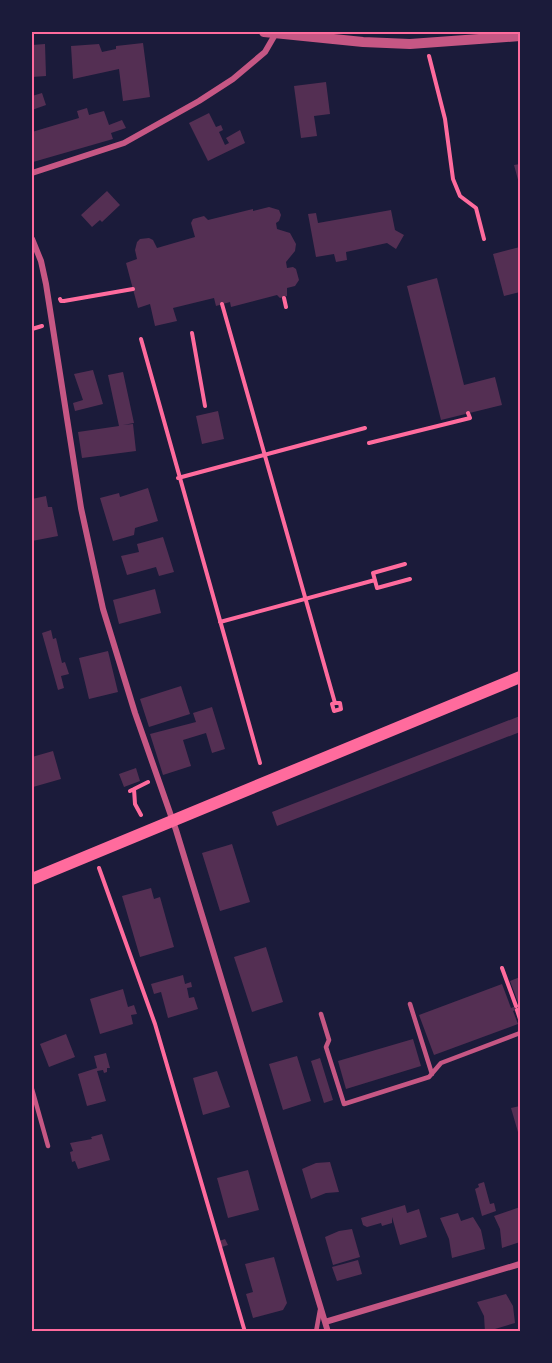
<svg xmlns="http://www.w3.org/2000/svg" width="552" height="1363" viewBox="0 0 552 1363" font-family="'IBM Plex Sans',sans-serif">
<rect width="100%" height="100%" fill="#1b1b3a"/>
<path fill="#542f53" d="M 143,43 L 150,97 L 123,101 L 119,69 L 73,79 L 71,46 L 99,44 L 102,52 L 116,49 L 116,46 Z
M 45,44 L 46,76 L 32,77 L 32,45 Z
M 326,82 L 330,114 L 314,116 L 317,136 L 301,138 L 294,86 Z
M 42,93 L 46,105 L 32,110 L 32,96 Z
M 87,108 L 89,115 L 104,111 L 109,125 L 122,120 L 126,128 L 111,133 L 113,139 L 33,162 L 32,132 L 79,118 L 77,111 Z
M 209,113 L 216,127 L 221,125 L 223,130 L 219,132 L 225,145 L 229,143 L 226,138 L 240,130 L 245,143 L 208,161 L 189,123 Z
M 520,164 L 520,187 L 514,165 Z
M 107,191 L 120,205 L 102,222 L 100,220 L 92,227 L 81,215 Z
M 269,207 L 279,210 L 281,215 L 279,221 L 276,223 L 277,229 L 290,233 L 296,244 L 295,251 L 286,262 L 287,268 L 293,267 L 296,269 L 299,280 L 295,286 L 287,288 L 287,296 L 280,298 L 277,295 L 231,307 L 230,302 L 216,306 L 214,298 L 173,308 L 177,321 L 155,326 L 150,304 L 138,308 L 126,263 L 137,259 L 135,250 L 137,242 L 140,239 L 149,238 L 153,240 L 157,248 L 195,237 L 191,223 L 193,219 L 204,216 L 208,220 L 253,209 L 253,211 Z
M 391,210 L 395,230 L 404,235 L 396,249 L 387,243 L 346,252 L 347,260 L 336,262 L 334,254 L 316,257 L 308,214 L 316,213 L 318,223 Z
M 520,247 L 520,292 L 504,296 L 493,254 Z
M 437,278 L 464,385 L 495,377 L 502,405 L 441,420 L 407,286 Z
M 93,370 L 103,404 L 75,411 L 73,403 L 83,400 L 74,374 Z
M 123,372 L 134,423 L 123,425 L 133,424 L 136,451 L 82,458 L 78,432 L 119,426 L 108,375 Z
M 218,411 L 224,439 L 202,444 L 196,416 Z
M 148,488 L 158,521 L 135,528 L 134,535 L 113,541 L 100,498 L 119,493 L 120,497 Z
M 46,496 L 48,507 L 52,507 L 58,536 L 32,541 L 32,499 Z
M 163,537 L 174,572 L 159,576 L 156,567 L 127,575 L 121,556 L 139,552 L 137,544 Z
M 155,589 L 161,613 L 119,624 L 113,600 Z
M 51,630 L 53,639 L 56,638 L 62,663 L 65,662 L 69,674 L 61,676 L 64,688 L 58,690 L 42,633 Z
M 108,651 L 118,692 L 89,699 L 79,658 Z
M 181,686 L 190,714 L 149,727 L 140,699 Z
M 212,707 L 225,749 L 212,753 L 206,733 L 183,740 L 191,766 L 163,775 L 150,734 L 196,722 L 193,713 Z
M 520,716 L 520,732 L 277,826 L 272,812 Z
M 53,751 L 61,779 L 33,787 L 32,757 Z
M 136,768 L 140,781 L 124,787 L 119,774 Z
M 232,844 L 250,902 L 220,911 L 202,853 Z
M 151,888 L 154,899 L 160,897 L 174,947 L 140,957 L 122,896 Z
M 266,947 L 283,1002 L 252,1012 L 234,957 Z
M 183,975 L 185,984 L 191,982 L 192,987 L 187,988 L 189,998 L 194,997 L 198,1009 L 168,1018 L 161,992 L 154,994 L 151,984 Z
M 520,977 L 520,1009 L 513,1011 L 518,1024 L 434,1055 L 419,1015 L 502,984 L 511,1008 L 516,1006 L 519,1005 L 510,981 Z
M 123,989 L 128,1007 L 134,1005 L 137,1014 L 131,1015 L 133,1024 L 100,1034 L 90,999 Z
M 66,1034 L 75,1057 L 49,1067 L 40,1044 Z
M 413,1039 L 421,1066 L 346,1089 L 338,1061 Z
M 106,1053 L 110,1068 L 107,1068 L 107,1072 L 104,1073 L 103,1070 L 97,1071 L 106,1101 L 87,1106 L 78,1074 L 97,1068 L 94,1056 Z
M 297,1056 L 311,1101 L 283,1110 L 269,1064 Z
M 320,1058 L 333,1100 L 324,1103 L 311,1061 Z
M 217,1071 L 230,1107 L 203,1115 L 193,1078 Z
M 520,1106 L 520,1139 L 511,1108 Z
M 102,1134 L 110,1160 L 78,1169 L 75,1161 L 72,1162 L 70,1152 L 73,1151 L 70,1143 L 92,1139 L 91,1137 Z
M 330,1162 L 339,1192 L 326,1193 L 311,1199 L 302,1169 L 316,1163 Z
M 248,1170 L 259,1210 L 228,1218 L 217,1178 Z
M 484,1182 L 490,1204 L 494,1203 L 496,1211 L 482,1216 L 475,1189 L 479,1187 L 478,1184 Z
M 405,1205 L 407,1213 L 419,1209 L 427,1237 L 400,1245 L 392,1217 L 392,1223 L 382,1226 L 381,1223 L 367,1227 L 363,1225 L 361,1218 Z
M 520,1207 L 520,1242 L 502,1248 L 500,1229 L 494,1216 Z
M 458,1213 L 461,1221 L 473,1217 L 481,1230 L 485,1249 L 452,1258 L 449,1239 L 440,1218 Z
M 352,1229 L 360,1257 L 333,1265 L 325,1237 L 339,1231 Z
M 225,1239 L 228,1245 L 222,1247 L 219,1241 Z
M 274,1257 L 287,1303 L 283,1310 L 253,1318 L 246,1294 L 253,1292 L 245,1264 Z
M 358,1260 L 362,1274 L 337,1281 L 332,1267 Z
M 506,1294 L 513,1306 L 515,1323 L 485,1332 L 484,1316 L 477,1302 Z"/>
<g fill="none" stroke-linecap="round" stroke-linejoin="round">
<path stroke="#ff6b9d" stroke-width="4" d="M 429,56 L 445,119 L 453,179 L 460,196 L 476,208 L 484,239
M 284,298 L 286,307
M 60,299 L 61,301 L 64,301 L 133,289
M 222,304 L 335,703 L 332,704 L 334,711 L 341,709 L 340,703 L 335,703
M 32,329 L 42,326
M 192,333 L 205,406
M 141,339 L 260,763
M 369,443 L 470,418 L 468,413
M 178,478 L 365,428
M 405,564 L 373,573 L 377,588 L 410,579
M 220,622 L 375,580
M 134,789 L 135,804 L 141,815
M 130,791 L 148,782
M 99,868 L 155,1024 L 245,1332
M 502,968 L 516,1006
M 517,1010 L 520,1019"/>
<path stroke="#c65784" stroke-width="4.5" d="M 410,1004 L 432,1074
M 321,1014 L 329,1040 L 326,1047 L 344,1104 L 429,1077 L 441,1063 L 520,1033
M 32,1089 L 48,1146
M 316,1332 L 320,1310"/>
<path stroke="#c65784" stroke-width="6" d="M 32,173 L 124,143 L 199,101 L 233,79 L 265,52 L 276,33
M 32,239 L 41,261 L 46,284 L 81,508 L 103,609 L 135,713 L 176,830 L 209,938 L 328,1332
M 325,1322 L 520,1264"/>
<path stroke="#c65784" stroke-width="10" d="M 264,32 L 363,42 L 410,44 L 520,36"/>
<path stroke="#ff6b9d" stroke-width="12" d="M 32,879 L 520,677"/>
</g>
<rect width="552" height="1363" fill="none" stroke="#1b1b3a" stroke-width="66"/>
<rect x="33" y="33" width="486" height="1297" fill="none" stroke="#ff6b9d" stroke-width="2"/>
</svg>
